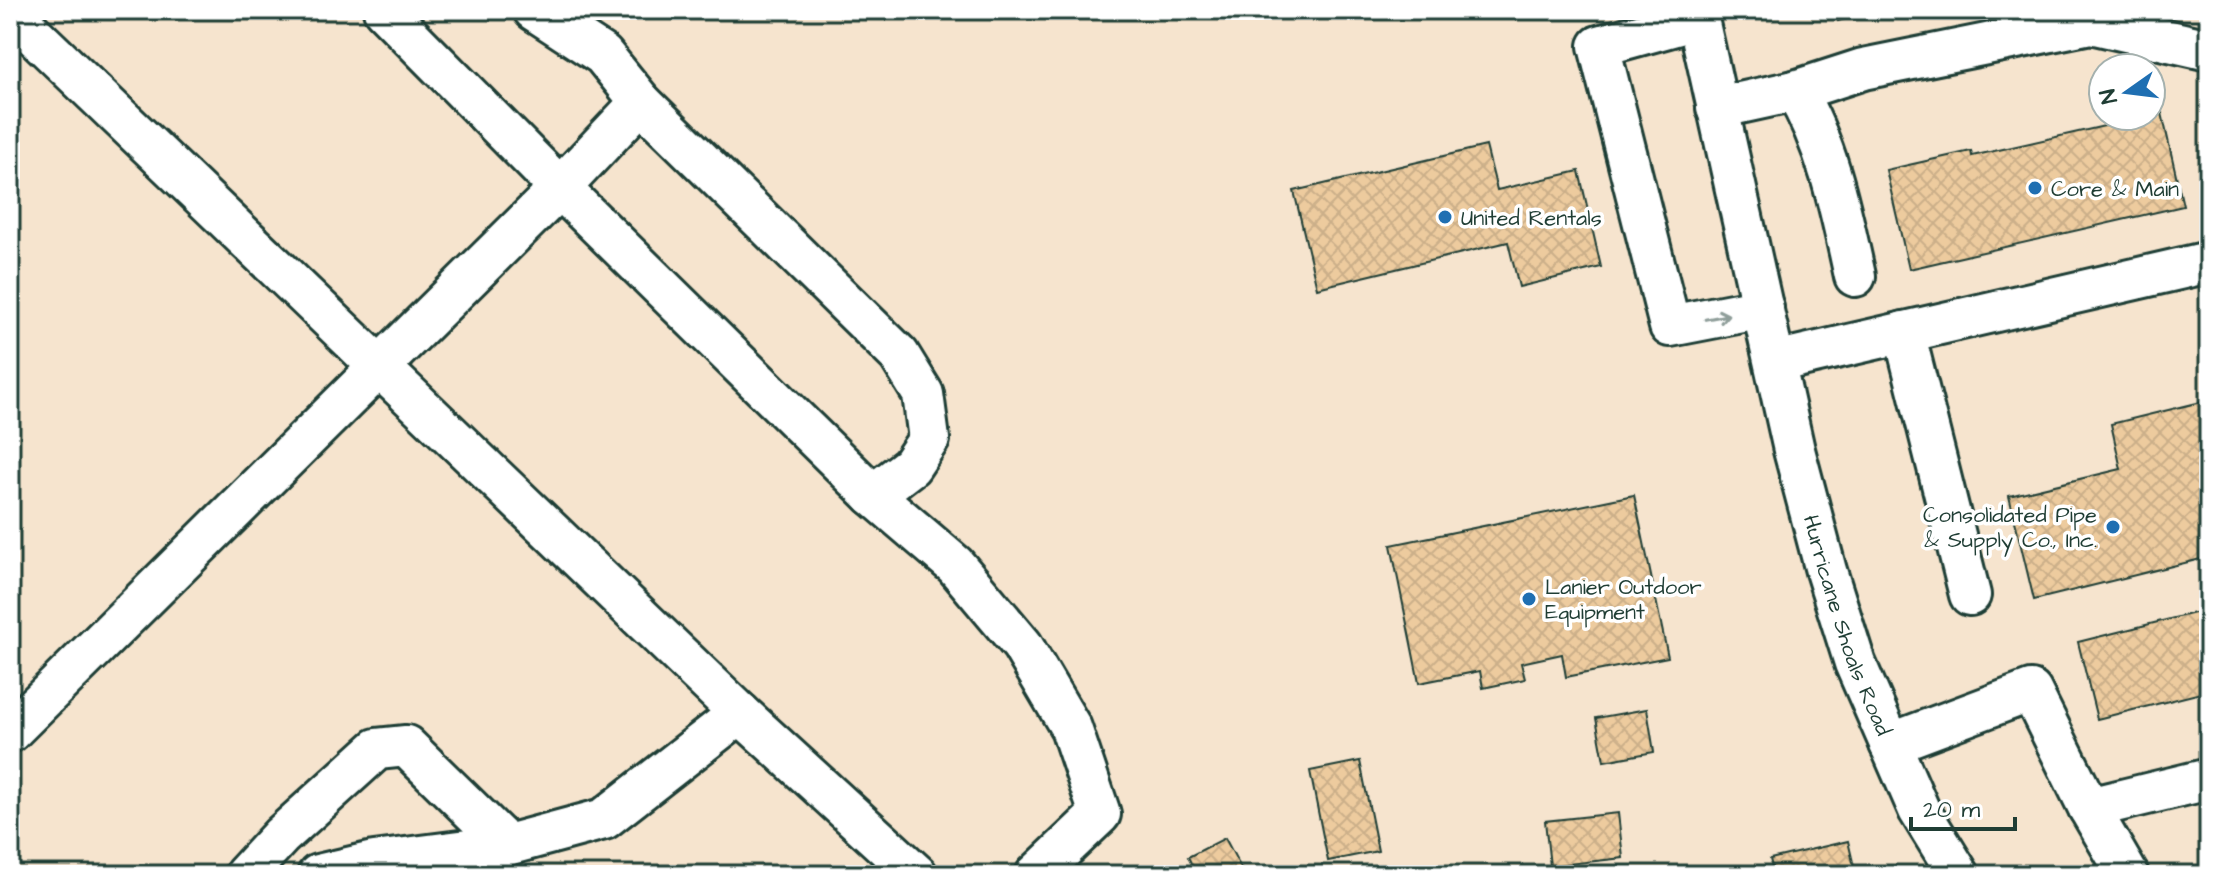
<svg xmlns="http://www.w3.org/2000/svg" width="2219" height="885" viewBox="0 0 2219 885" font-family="'Architects Daughter',sans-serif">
<defs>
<pattern id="building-cross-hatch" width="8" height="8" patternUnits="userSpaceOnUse" patternTransform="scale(2)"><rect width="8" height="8" fill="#edcb9e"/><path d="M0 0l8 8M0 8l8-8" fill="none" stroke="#cbaf89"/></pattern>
</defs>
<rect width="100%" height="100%" fill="#faefe2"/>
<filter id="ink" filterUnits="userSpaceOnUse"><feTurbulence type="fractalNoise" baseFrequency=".0125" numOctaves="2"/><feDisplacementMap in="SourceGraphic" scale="16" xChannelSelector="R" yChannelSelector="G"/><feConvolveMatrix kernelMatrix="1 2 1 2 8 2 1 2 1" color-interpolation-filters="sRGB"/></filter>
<g filter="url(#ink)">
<path fill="#f6e4ce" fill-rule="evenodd" d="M 10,10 L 2209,10 L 2209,875 L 10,875 ZM 2103,68 L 2151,68 L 2151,116 L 2103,116 Z"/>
<path fill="url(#building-cross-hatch)" stroke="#1f3d34" stroke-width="2" d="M 1835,10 L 1858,10 L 1859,15 L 1838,21 Z
M 2162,113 L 2183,206 L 1909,269 L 1886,170 L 1971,151 L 1972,156 Z
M 1486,146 L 1497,190 L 1579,171 L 1601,267 L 1519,287 L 1508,242 L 1317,288 L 1294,191 Z
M 2209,400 L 2209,557 L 2034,600 L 2009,496 L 2121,469 L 2111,424 Z
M 1634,495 L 1668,657 L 1566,677 L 1562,654 L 1521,663 L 1525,679 L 1483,688 L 1480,671 L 1419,683 L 1391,545 Z
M 2206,610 L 2209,621 L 2209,691 L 2097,719 L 2078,642 Z
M 1647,709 L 1654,752 L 1604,761 L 1596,718 Z
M 1360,761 L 1378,851 L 1328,861 L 1310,771 Z
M 1618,813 L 1623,858 L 1550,866 L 1545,821 Z
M 1225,838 L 1242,870 L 1232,875 L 1197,875 L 1188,857 Z
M 1848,841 L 1856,875 L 1774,875 L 1770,859 Z"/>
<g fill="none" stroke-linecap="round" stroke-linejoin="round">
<defs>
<g id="minor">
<path d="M 384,10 L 560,188 L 873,495 L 955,565 L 1022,645 L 1071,728 L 1100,814 L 1036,875"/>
<path id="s1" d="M 1696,10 L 1794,450 L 1826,571 L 1855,663 L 1919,810 L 1959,875"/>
<path d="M 10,12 L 740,713 L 917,875"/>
<path d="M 1697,19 L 1599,46 L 1670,326 L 1763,308"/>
<path d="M 1795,91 L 1863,69 L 2091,23 L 2209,50"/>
<path d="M 641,102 L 899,355 L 923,394 L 929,439 L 911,466 L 873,495"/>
<path d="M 1717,108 L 1795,91 C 1829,148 1841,212 1855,276"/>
<path d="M 1904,332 L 1970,595"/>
<path d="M 1775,362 L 2209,262"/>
<path d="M 10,732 L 560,188 L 641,102 L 603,55 L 534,10"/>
<path d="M 1890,744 L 2031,691 L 2089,808 L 2128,875"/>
<path d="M 2089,808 L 2209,779"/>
<path d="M 245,875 L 281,836 L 377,749 L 406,746 L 507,845"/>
<path d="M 318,875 L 374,862 L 507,845 L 604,819 L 740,713"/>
</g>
</defs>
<use href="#minor" stroke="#1f3d34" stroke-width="46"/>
<use href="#minor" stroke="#fff" stroke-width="40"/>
</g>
<defs><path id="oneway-shaft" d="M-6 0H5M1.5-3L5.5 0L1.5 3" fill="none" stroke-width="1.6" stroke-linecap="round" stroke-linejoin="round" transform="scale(2)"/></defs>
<use stroke="#8f9e9a" href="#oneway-shaft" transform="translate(1717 317) rotate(-11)"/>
</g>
<g fill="#1f6fb2" stroke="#fff" stroke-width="3">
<circle cx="2035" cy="188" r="8"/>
<circle cx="1445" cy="217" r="8"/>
<circle cx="2113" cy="527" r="8"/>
<circle cx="1529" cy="599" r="8"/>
</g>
<g text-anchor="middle" stroke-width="7" stroke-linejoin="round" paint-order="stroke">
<g font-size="22" fill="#1f3d34" stroke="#fff" text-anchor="start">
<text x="2051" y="196">Core &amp; Main</text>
<text x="1461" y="225">United Rentals</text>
<text x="2097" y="522" text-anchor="end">Consolidated Pipe<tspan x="2097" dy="25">&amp; Supply Co., Inc.</tspan></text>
<text x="1545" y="594">Lanier Outdoor<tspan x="1545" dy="25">Equipment</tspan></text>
</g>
<g font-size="22" fill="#1f3d34" stroke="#fff">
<text dy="8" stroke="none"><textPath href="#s1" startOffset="634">Hurricane Shoals Road</textPath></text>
</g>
</g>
<rect width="2219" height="885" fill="none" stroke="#fff" stroke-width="40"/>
<rect x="20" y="20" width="2179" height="845" fill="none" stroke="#1f3d34" stroke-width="3" filter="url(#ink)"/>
<g transform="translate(2127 92) rotate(256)"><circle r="38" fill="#ffffff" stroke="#a5b1ae" stroke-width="2"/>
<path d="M0-6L14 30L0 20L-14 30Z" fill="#1f6fb2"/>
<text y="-12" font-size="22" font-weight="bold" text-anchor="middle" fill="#1f3d34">N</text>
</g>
<path d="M1911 817v12h104v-12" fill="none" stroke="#1f3d34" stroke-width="4"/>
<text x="1923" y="817" font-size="24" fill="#1f3d34" stroke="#ffffff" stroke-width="6" paint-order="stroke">20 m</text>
</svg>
